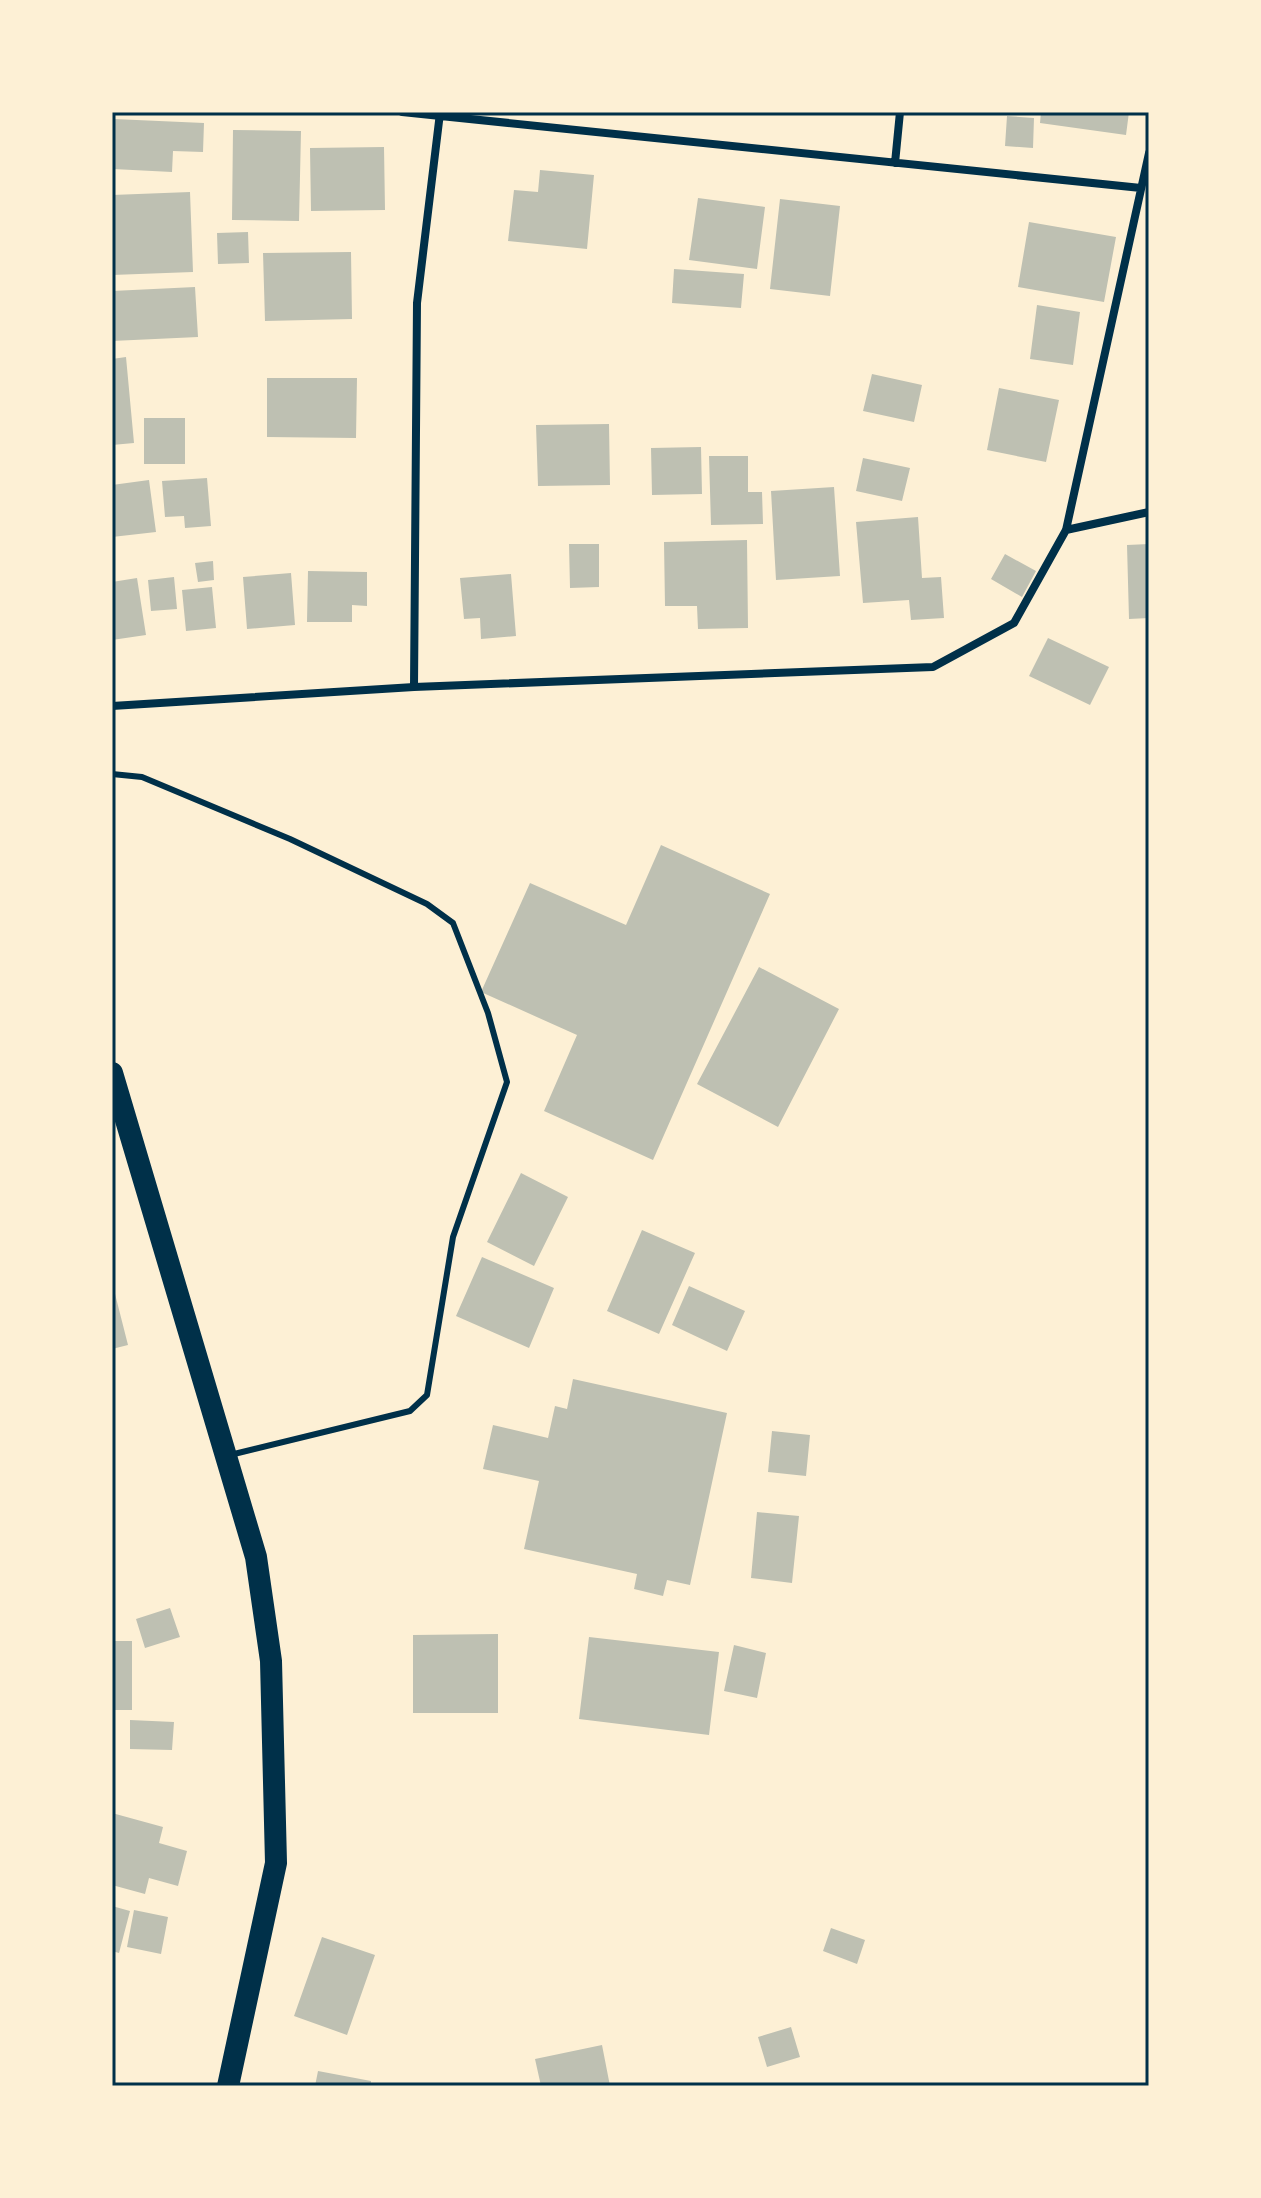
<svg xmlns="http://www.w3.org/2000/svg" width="1261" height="2198" viewBox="0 0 1261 2198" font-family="Karla,sans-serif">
<rect width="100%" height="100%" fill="#fdf0d5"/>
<path fill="#bec0b2" d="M 1041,112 L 1129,112 L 1126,135 L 1040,123 Z
M 1007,116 L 1034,118 L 1033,148 L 1005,146 Z
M 114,119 L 204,123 L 203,152 L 173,151 L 172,172 L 113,169 Z
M 233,130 L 301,131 L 299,221 L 232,220 Z
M 384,147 L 385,210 L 311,211 L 310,148 Z
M 540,170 L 594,175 L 587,249 L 508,241 L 514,190 L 538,192 Z
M 190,192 L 193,272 L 112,275 L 112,195 Z
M 698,198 L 765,207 L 757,269 L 689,260 Z
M 780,199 L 840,206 L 830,296 L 770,289 Z
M 1029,222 L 1116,237 L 1104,302 L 1018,287 Z
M 248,232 L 249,263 L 218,264 L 217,233 Z
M 351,252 L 352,319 L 265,321 L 263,253 Z
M 674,269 L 744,274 L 741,308 L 672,303 Z
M 195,287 L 198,337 L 112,341 L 112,291 Z
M 1037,305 L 1080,312 L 1073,365 L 1030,359 Z
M 126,357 L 134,443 L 112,445 L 112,359 Z
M 872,374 L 922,385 L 914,422 L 863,411 Z
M 267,378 L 357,378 L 356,438 L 267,437 Z
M 999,388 L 1059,400 L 1046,462 L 987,450 Z
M 144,418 L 185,418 L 185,464 L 144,464 Z
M 609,424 L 610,485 L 538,486 L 536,425 Z
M 701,447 L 702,494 L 652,495 L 651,448 Z
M 709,456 L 748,456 L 748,492 L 762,492 L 763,524 L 711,525 Z
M 863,458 L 910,468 L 902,501 L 856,491 Z
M 207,478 L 211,526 L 185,528 L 184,516 L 165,517 L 162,481 Z
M 149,480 L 156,532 L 112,537 L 112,485 Z
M 834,487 L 840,576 L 776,580 L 771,491 Z
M 918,517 L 922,578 L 941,577 L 944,618 L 911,620 L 909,600 L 863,603 L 856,522 Z
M 747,540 L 748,628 L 698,629 L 697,606 L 665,606 L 664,542 Z
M 569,544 L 599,544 L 599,587 L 570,588 Z
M 1149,544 L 1149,618 L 1129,619 L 1127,545 Z
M 1005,554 L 1036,571 L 1022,597 L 991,579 Z
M 213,561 L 214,580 L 198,582 L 195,563 Z
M 308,571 L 367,572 L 367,606 L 352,605 L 352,622 L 307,622 Z
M 291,573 L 295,625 L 247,629 L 243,577 Z
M 511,574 L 516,636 L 481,639 L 480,618 L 464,619 L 460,578 Z
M 174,577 L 177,609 L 151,611 L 148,580 Z
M 137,578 L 146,635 L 112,640 L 112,582 Z
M 212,587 L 216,628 L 186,631 L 182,590 Z
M 1048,638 L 1109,667 L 1090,705 L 1029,676 Z
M 661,845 L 770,894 L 653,1160 L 544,1111 L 577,1035 L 481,992 L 530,883 L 626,925 Z
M 759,967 L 839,1009 L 778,1127 L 697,1084 Z
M 521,1173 L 568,1197 L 534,1266 L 487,1242 Z
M 642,1230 L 695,1253 L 659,1334 L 607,1311 Z
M 482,1257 L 554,1288 L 529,1348 L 456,1316 Z
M 112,1282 L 128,1345 L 112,1349 Z
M 689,1286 L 745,1311 L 727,1351 L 672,1325 Z
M 573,1379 L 727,1413 L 690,1585 L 667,1580 L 663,1596 L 634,1589 L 637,1574 L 524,1549 L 539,1481 L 483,1469 L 493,1425 L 548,1438 L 555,1406 L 567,1409 Z
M 772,1431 L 810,1435 L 806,1476 L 768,1472 Z
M 757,1512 L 799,1516 L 792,1583 L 751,1578 Z
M 170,1608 L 180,1637 L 145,1648 L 136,1619 Z
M 498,1634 L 498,1713 L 413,1713 L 413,1635 Z
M 589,1637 L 719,1652 L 709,1735 L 579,1719 Z
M 112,1641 L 132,1641 L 132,1710 L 112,1710 Z
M 734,1645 L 766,1653 L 757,1698 L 724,1691 Z
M 130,1720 L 174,1722 L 172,1750 L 130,1749 Z
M 112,1813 L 163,1827 L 159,1843 L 187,1851 L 178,1886 L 149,1878 L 145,1894 L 112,1885 Z
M 112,1906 L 130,1911 L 119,1953 L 112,1951 Z
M 134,1910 L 168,1917 L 161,1954 L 127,1947 Z
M 831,1928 L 865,1940 L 857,1964 L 823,1951 Z
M 322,1937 L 375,1955 L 347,2035 L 294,2016 Z
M 791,2027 L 800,2057 L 767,2067 L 758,2037 Z
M 602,2045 L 610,2086 L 541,2086 L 535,2059 Z
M 318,2071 L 371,2081 L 371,2086 L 315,2086 Z"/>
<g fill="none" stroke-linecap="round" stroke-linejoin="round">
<path stroke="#003049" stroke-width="6" d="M 112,774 L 142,777 L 290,839 L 427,904 L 453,923 L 488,1013 L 507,1082 L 453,1237 L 427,1395 L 410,1411 L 230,1455"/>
<path stroke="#003049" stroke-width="8" d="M 402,112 L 1141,188
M 895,163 L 900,112
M 1066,530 L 1149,512
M 414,687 L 417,303 L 440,113
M 112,706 L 414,687 L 933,667 L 1014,623 L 1066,530 L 1149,153"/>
<path stroke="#003049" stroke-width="22" d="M 112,1073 L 256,1557 L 271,1661 L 276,1863 L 228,2086"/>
</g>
<rect width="1261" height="2198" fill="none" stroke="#fdf0d5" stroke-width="228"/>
<rect x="114" y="114" width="1033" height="1970" fill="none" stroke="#003049" stroke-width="3"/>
</svg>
